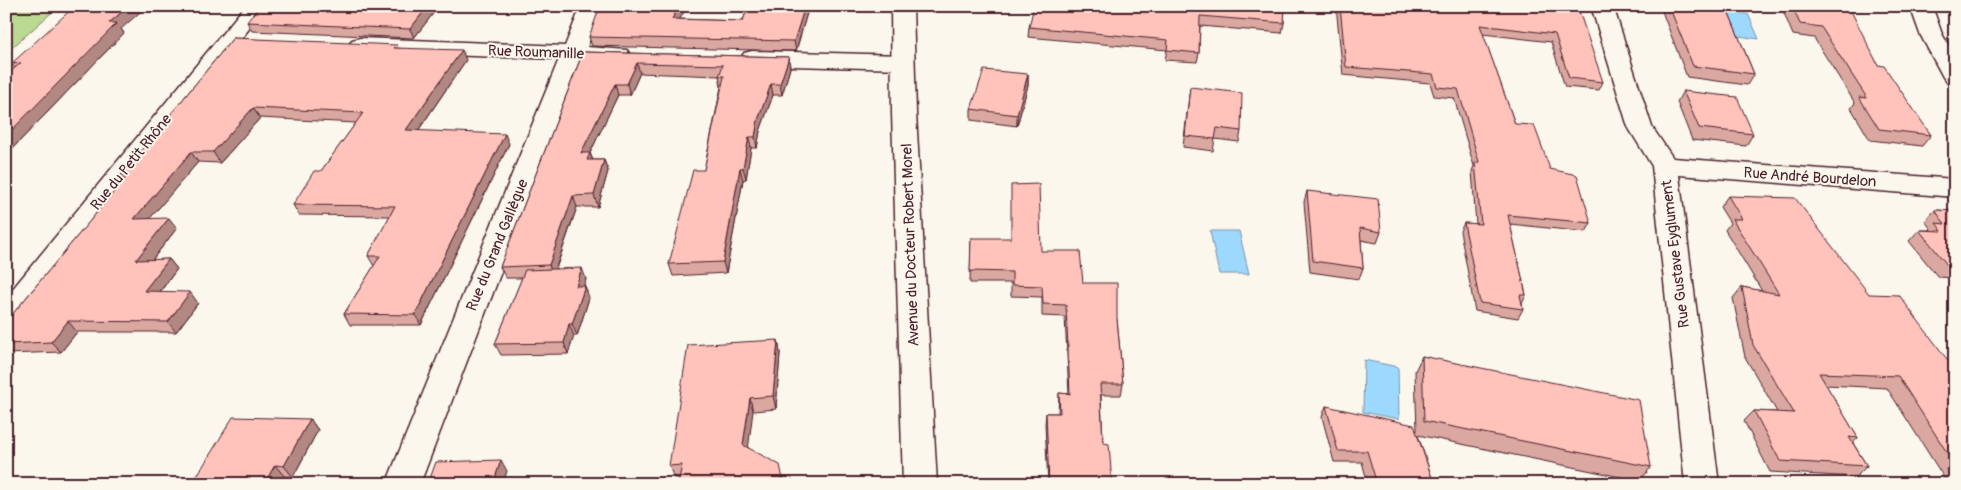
<svg xmlns="http://www.w3.org/2000/svg" width="1961" height="490" viewBox="0 0 1961 490" font-family="Pangolin,sans-serif">
<rect width="100%" height="100%" fill="#fbf7ec"/>
<filter id="ink" filterUnits="userSpaceOnUse"><feTurbulence type="fractalNoise" baseFrequency=".02" numOctaves="2"/><feDisplacementMap in="SourceGraphic" scale="10" xChannelSelector="R" yChannelSelector="G"/><feConvolveMatrix kernelMatrix="1 2 1 2 8 2 1 2 1" color-interpolation-filters="sRGB"/></filter>
<g filter="url(#ink)">
<path fill="#bad992" stroke="#827c5e" d="M 6,6 L 59,6 L 6,53 Z"/>
<path fill="#9dd9fe" stroke="#7c8faa" d="M 1722,11 L 1748,14 L 1759,39 L 1732,35 Z
M 1210,231 L 1239,231 L 1249,274 L 1219,274 Z
M 1364,360 L 1398,367 L 1399,419 L 1363,412 Z"/>
<g fill="none" stroke-linecap="round" stroke-linejoin="round">
<defs>
<path id="street" d="M 245,6 L 267,6 L 16,326 L 6,329 L 6,297 Z
M 581,6 L 603,6 L 587,47 L 627,50 L 630,55 L 627,60 L 619,62 L 582,60 L 420,484 L 386,484 L 559,59 L 360,52 L 352,50 L 349,45 L 352,40 L 360,38 L 565,46 Z
M 1591,6 L 1613,6 L 1652,127 L 1673,158 L 1955,179 L 1955,197 L 1679,175 L 1719,484 L 1685,484 L 1652,166 L 1628,127 Z
M 1910,6 L 1932,6 L 1942,34 L 1955,56 L 1955,84 L 1947,82 L 1943,77 L 1920,34 Z
M 752,51 L 903,55 L 911,57 L 914,62 L 911,67 L 903,69 L 752,65 L 744,63 L 741,58 L 744,53 Z"/>
<path id="secondary" d="M 891,6 L 913,6 L 916,113 L 937,484 L 903,484 L 892,113 Z"/>
</defs>
<use href="#street" stroke="#4a1f2b" stroke-width="3"/>
<use href="#secondary" stroke="#4a1f2b" stroke-width="3"/>
<use href="#street" fill="#fbf7ec" fill-rule="evenodd"/>
<use href="#secondary" fill="#fbf7ec" fill-rule="evenodd"/>
</g>
<path fill="#dba8a1" stroke="#4a1f2b" d="M 439,6 L 414,38 L 252,31 L 247,22 Z
M 602,6 L 684,6 L 685,10 L 679,19 L 743,21 L 748,6 L 809,6 L 796,51 L 592,46 L 589,37 Z
M 1285,6 L 1284,23 L 1282,33 L 1200,26 L 1199,53 L 1197,62 L 1165,60 L 1167,50 L 1028,37 L 1029,27 Z
M 1336,6 L 1448,6 L 1461,7 L 1461,6 L 1535,6 L 1603,82 L 1599,90 L 1565,87 L 1551,42 L 1483,34 L 1515,124 L 1591,223 L 1586,232 L 1510,224 L 1526,295 L 1522,304 L 1523,309 L 1518,318 L 1475,311 L 1460,231 L 1464,223 L 1476,224 L 1472,171 L 1474,166 L 1454,98 L 1434,96 L 1430,83 L 1343,75 Z
M 1660,6 L 1726,6 L 1754,74 L 1747,85 L 1687,77 Z
M 1781,6 L 1844,6 L 1878,65 L 1931,135 L 1922,146 L 1870,140 L 1851,108 L 1855,103 L 1814,38 L 1793,35 Z
M 121,29 L 124,33 L 9,152 L 6,152 L 6,75 L 15,68 L 11,64 Z
M 233,38 L 398,48 L 466,60 L 418,131 L 509,144 L 421,325 L 350,325 L 344,314 L 374,266 L 368,256 L 390,216 L 299,215 L 293,205 L 321,171 L 356,123 L 260,118 L 220,163 L 198,162 L 150,218 L 177,228 L 152,260 L 169,259 L 177,269 L 160,292 L 198,303 L 176,332 L 77,332 L 61,352 L 6,354 L 6,326 L 7,325 L 6,322 L 124,180 L 121,175 Z
M 583,52 L 789,57 L 790,68 L 782,95 L 773,95 L 760,131 L 757,148 L 751,148 L 746,179 L 743,180 L 726,273 L 673,276 L 669,264 L 704,170 L 721,87 L 719,76 L 640,73 L 630,95 L 618,95 L 590,153 L 593,160 L 604,160 L 608,171 L 598,207 L 577,207 L 556,269 L 586,279 L 584,286 L 585,286 L 589,298 L 577,336 L 574,336 L 568,354 L 501,355 L 495,344 L 522,278 L 506,278 L 500,267 Z
M 1028,74 L 1028,85 L 1017,126 L 971,120 L 971,109 Z
M 1190,87 L 1241,131 L 1239,142 L 1215,139 L 1213,151 L 1183,147 Z
M 1683,91 L 1753,134 L 1746,146 L 1692,140 L 1677,102 Z
M 1307,191 L 1381,232 L 1377,243 L 1361,240 L 1363,268 L 1359,279 L 1310,272 L 1304,202 Z
M 1728,196 L 1869,294 L 1955,370 L 1955,484 L 1948,484 L 1887,388 L 1826,385 L 1858,438 L 1853,443 L 1867,466 L 1856,477 L 1770,472 L 1744,421 L 1754,411 L 1777,412 L 1745,357 L 1733,298 L 1742,287 L 1762,291 L 1725,230 L 1730,223 L 1720,207 Z
M 1935,210 L 1955,211 L 1955,278 L 1938,277 L 1909,241 L 1919,230 L 1930,230 L 1931,229 L 1925,221 Z
M 971,238 L 1041,251 L 1083,283 L 1117,319 L 1123,384 L 1121,395 L 1101,395 L 1103,443 L 1112,484 L 1048,484 L 1045,424 L 1046,413 L 1058,413 L 1059,393 L 1069,394 L 1065,317 L 1042,316 L 1042,297 L 1011,296 L 1011,283 L 970,283 Z
M 778,340 L 780,353 L 776,409 L 753,411 L 679,478 L 674,478 L 669,466 Z
M 1422,356 L 1651,467 L 1640,481 L 1418,435 L 1434,484 L 1368,484 L 1362,462 L 1334,462 L 1322,417 L 1326,406 L 1417,431 L 1415,371 Z
M 310,419 L 318,430 L 293,477 L 284,476 L 192,484 Z"/>
<path fill="#b28883" stroke="#4a1f2b" d="M 129,6 L 147,6 L 121,29 L 124,33 L 9,152 L 6,149 L 6,136 L 109,23 Z
M 428,6 L 439,6 L 414,38 L 410,29 Z
M 679,6 L 684,6 L 685,10 L 674,29 L 672,19 Z
M 805,6 L 809,6 L 796,51 L 794,41 Z
M 462,50 L 466,60 L 411,141 L 406,130 Z
M 789,57 L 790,68 L 782,95 L 780,84 Z
M 637,63 L 640,73 L 630,95 L 627,84 Z
M 1028,74 L 1028,85 L 1017,126 L 1017,115 Z
M 615,84 L 618,95 L 590,153 L 594,164 L 591,172 L 581,153 Z
M 771,84 L 773,95 L 760,131 L 757,148 L 755,137 L 758,120 Z
M 253,108 L 260,118 L 220,163 L 213,152 Z
M 505,134 L 509,144 L 421,325 L 415,315 Z
M 749,137 L 751,148 L 746,179 L 743,168 Z
M 191,152 L 198,162 L 141,229 L 134,219 Z
M 604,160 L 608,171 L 598,207 L 594,195 Z
M 740,168 L 743,180 L 726,273 L 723,262 Z
M 573,196 L 577,207 L 553,276 L 549,265 Z
M 169,218 L 177,228 L 144,270 L 136,260 Z
M 169,259 L 177,269 L 152,302 L 144,291 Z
M 582,268 L 586,279 L 581,297 L 576,286 Z
M 585,286 L 589,298 L 577,336 L 572,324 Z
M 190,292 L 198,303 L 176,332 L 168,322 Z
M 68,321 L 77,332 L 61,352 L 51,342 Z
M 569,324 L 574,336 L 568,354 L 564,343 Z
M 778,340 L 780,353 L 776,409 L 773,396 Z
M 750,398 L 753,411 L 747,458 L 743,445 Z
M 310,419 L 318,430 L 293,477 L 284,466 Z
M 501,460 L 507,471 L 503,484 L 493,484 Z
M 275,465 L 284,476 L 280,484 L 264,484 Z"/>
<path fill="#ffc3bb" stroke="#4a1f2b" d="M 75,6 L 129,6 L 109,23 L 117,23 L 6,136 L 6,75 L 21,63 L 11,64 Z
M 259,6 L 428,6 L 410,29 L 247,22 Z
M 602,6 L 679,6 L 672,19 L 743,21 L 748,6 L 805,6 L 794,41 L 589,37 L 598,12 Z
M 1034,6 L 1285,6 L 1284,23 L 1200,16 L 1199,53 L 1167,50 L 1168,40 L 1029,27 Z
M 1340,6 L 1448,6 L 1466,8 L 1466,6 L 1535,6 L 1579,11 L 1603,82 L 1569,78 L 1555,34 L 1480,25 L 1515,124 L 1534,125 L 1550,169 L 1577,175 L 1591,223 L 1508,215 L 1526,295 L 1520,295 L 1523,309 L 1480,303 L 1464,223 L 1481,224 L 1475,163 L 1479,162 L 1458,89 L 1437,87 L 1433,74 L 1346,67 Z
M 1669,6 L 1726,6 L 1754,74 L 1693,66 Z
M 1792,6 L 1844,6 L 1849,7 L 1878,65 L 1884,66 L 1931,135 L 1879,129 L 1859,97 L 1867,98 L 1821,27 L 1800,24 Z
M 233,38 L 397,45 L 394,48 L 462,50 L 406,130 L 505,134 L 415,315 L 344,314 L 380,256 L 368,256 L 395,206 L 293,205 L 314,171 L 321,171 L 363,113 L 253,108 L 213,152 L 191,152 L 134,219 L 169,218 L 136,260 L 169,259 L 144,291 L 190,292 L 168,322 L 68,321 L 51,342 L 6,344 L 6,326 L 9,323 L 6,323 L 6,322 L 128,175 L 121,175 Z
M 583,52 L 789,57 L 780,84 L 771,84 L 758,120 L 755,137 L 749,137 L 743,168 L 740,168 L 723,262 L 669,264 L 693,170 L 704,170 L 724,76 L 719,76 L 723,65 L 637,63 L 627,84 L 615,84 L 581,153 L 590,153 L 587,160 L 604,160 L 594,195 L 573,196 L 549,265 L 500,267 Z
M 984,70 L 1028,74 L 1017,115 L 971,109 Z
M 1190,87 L 1242,93 L 1241,131 L 1217,128 L 1215,139 L 1185,136 Z
M 1683,91 L 1737,97 L 1753,134 L 1699,128 Z
M 1039,184 L 1041,251 L 1080,251 L 1083,283 L 1117,283 L 1117,319 L 1123,384 L 1100,384 L 1103,443 L 1109,444 L 1112,484 L 1049,484 L 1046,413 L 1060,413 L 1059,393 L 1070,394 L 1066,305 L 1043,304 L 1042,286 L 1012,285 L 1012,272 L 970,271 L 971,238 L 1011,238 L 1011,185 Z
M 1307,191 L 1378,199 L 1381,232 L 1360,228 L 1363,268 L 1313,261 Z
M 1728,196 L 1795,198 L 1869,294 L 1899,295 L 1955,370 L 1955,373 L 1952,373 L 1955,377 L 1955,465 L 1898,376 L 1819,373 L 1858,438 L 1849,437 L 1867,466 L 1780,461 L 1754,411 L 1794,413 L 1753,345 L 1742,287 L 1779,294 L 1732,219 L 1742,219 Z
M 1935,210 L 1955,211 L 1955,266 L 1948,266 L 1919,230 L 1942,231 L 1936,223 L 1945,224 Z
M 582,268 L 576,286 L 585,286 L 572,324 L 569,324 L 564,343 L 495,344 L 525,270 Z
M 778,340 L 773,396 L 750,398 L 743,445 L 780,465 L 784,484 L 678,484 L 682,465 L 669,466 L 688,345 Z
M 1422,356 L 1639,400 L 1651,467 L 1424,421 Z
M 1326,406 L 1414,425 L 1434,484 L 1377,484 L 1367,451 L 1338,451 Z
M 233,417 L 310,419 L 284,466 L 275,465 L 264,484 L 192,484 Z
M 501,460 L 493,484 L 428,484 L 436,462 Z"/>
</g>
<g text-anchor="middle" stroke-width="4" stroke-linejoin="round" paint-order="stroke">
<g font-size="15" fill="#4a1f2b" stroke="#fbf7ec">
<text transform="translate(536 52) rotate(2)" y="5">Rue Roumanille</text>
<text transform="translate(131 162) rotate(-51)" y="5">Rue du Petit Rhône</text>
<text transform="translate(1810 177) rotate(4)" y="5">Rue André Bourdelon</text>
<text transform="translate(497 245) rotate(-68)" y="5">Rue du Grand Gallègue</text>
<text transform="translate(910 245) rotate(-92)" y="5">Avenue du Docteur Robert Morel</text>
<text transform="translate(1675 254) rotate(-97)" y="5">Rue Gustave Eyglument</text>
</g>
</g>
<rect width="1961" height="490" fill="none" stroke="#fbf7ec" stroke-width="25"/>
<rect x="12" y="12" width="1936" height="465" fill="none" stroke="#4a1f2b" stroke-width="2" filter="url(#ink)"/>
</svg>
